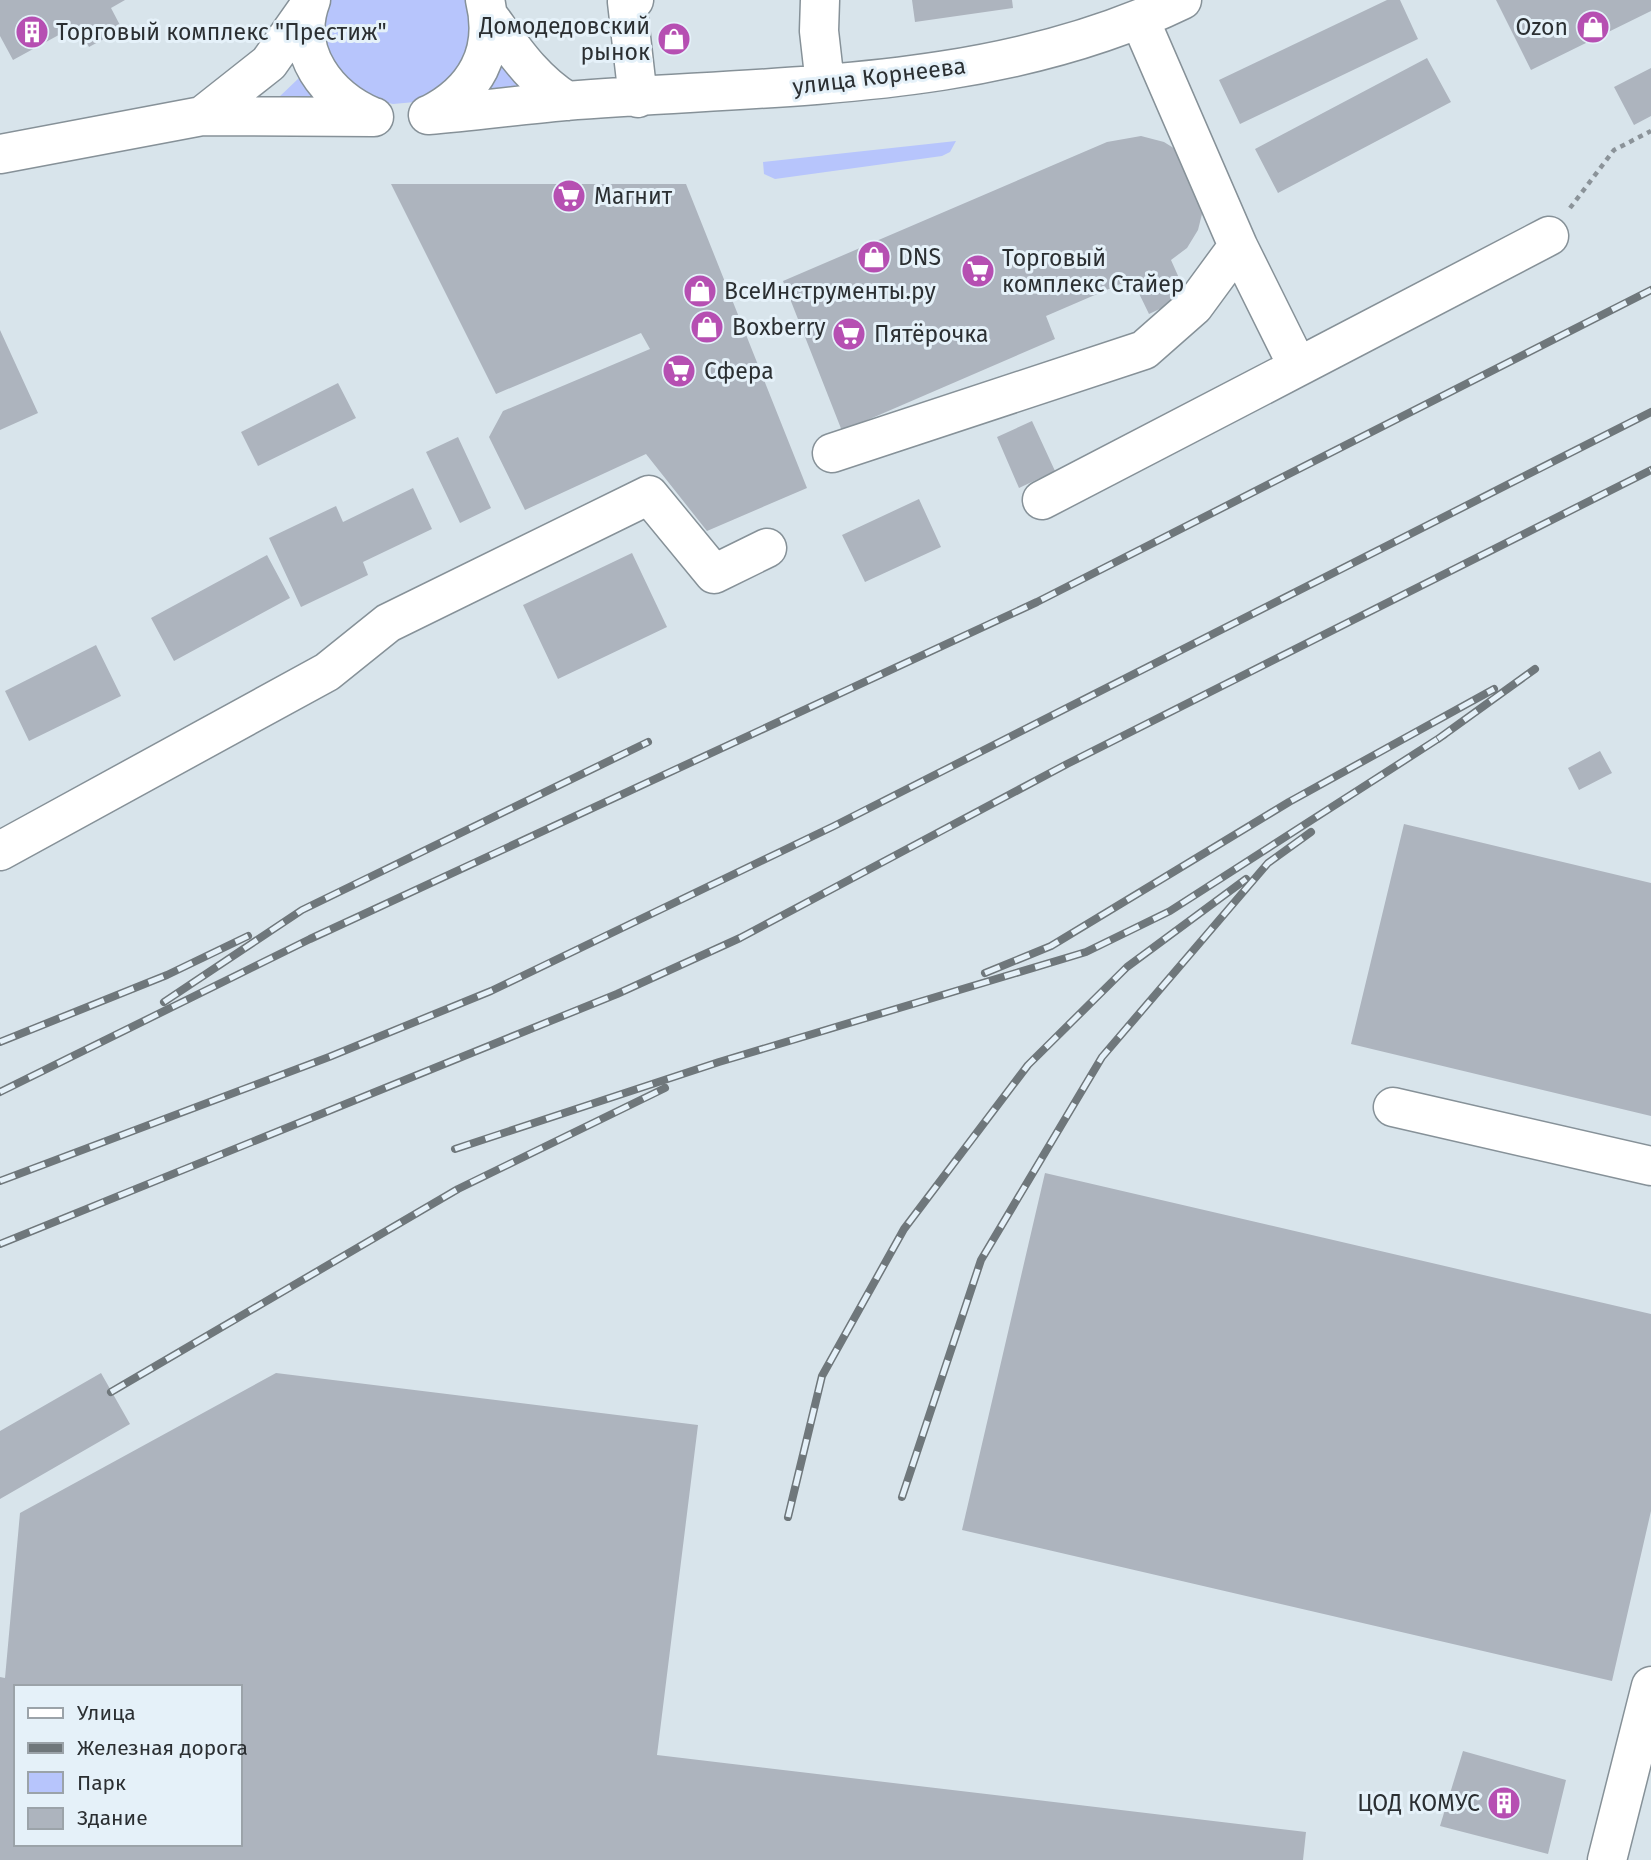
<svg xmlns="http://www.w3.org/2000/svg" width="1651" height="1860" viewBox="0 0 1651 1860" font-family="'Fira Sans',sans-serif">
<rect width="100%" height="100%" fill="#d8e4eb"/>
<path fill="#b7c5fc" d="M 329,0 L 468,0 L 472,43 L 452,81 L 415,102 L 393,104 L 372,99 L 337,74 L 323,34 Z
M 498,49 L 531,92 L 484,94 Z
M 300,77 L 328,103 L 277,99 Z
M 956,141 L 950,152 L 942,156 L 775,179 L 764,174 L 763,162 Z"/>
<path fill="#adb4be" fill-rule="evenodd" d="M 0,0 L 125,0 L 111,8 L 122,29 L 89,47 L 77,25 L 13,60 L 0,36 Z
M 912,0 L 1012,0 L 1013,8 L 915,22 Z
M 1387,0 L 1400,0 L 1418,39 L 1240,124 L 1219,80 Z
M 1496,0 L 1651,0 L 1651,11 L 1531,70 Z
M 1427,58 L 1451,102 L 1278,193 L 1255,149 Z
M 1651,68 L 1651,116 L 1634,125 L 1614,87 Z
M 1141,136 L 1164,142 L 1180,152 L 1203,210 L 1198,230 L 1187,248 L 1171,260 L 1187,296 L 1149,314 L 1132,279 L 1046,316 L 1055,339 L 842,431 L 783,281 L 1107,142 Z
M 391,184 L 686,184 L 807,488 L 707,531 L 646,454 L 525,510 L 489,437 L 503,411 L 650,349 L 641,333 L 496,394 Z
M 0,330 L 38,413 L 0,430 Z
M 338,383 L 356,418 L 258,466 L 241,432 Z
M 1032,421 L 1055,471 L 1019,488 L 997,437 Z
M 458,437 L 491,508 L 460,523 L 426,452 Z
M 413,488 L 432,529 L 363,562 L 368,575 L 301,607 L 269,538 L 336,506 L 343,522 Z
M 919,499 L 941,547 L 865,582 L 842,535 Z
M 632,553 L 667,627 L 558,679 L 523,605 Z
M 267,555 L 290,598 L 174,661 L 151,618 Z
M 96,645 L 121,696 L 29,741 L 5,691 Z
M 1600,751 L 1612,773 L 1579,790 L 1568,768 Z
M 1404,824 L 1651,883 L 1651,1116 L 1351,1044 Z
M 1045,1173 L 1651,1314 L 1651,1511 L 1612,1681 L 962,1530 Z
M 101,1373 L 130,1424 L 0,1499 L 0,1431 Z
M 276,1373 L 698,1425 L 657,1755 L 1306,1832 L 1303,1860 L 0,1860 L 0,1677 L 5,1678 L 20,1513 ZM 16,1687 L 240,1687 L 240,1844 L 16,1844 Z
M 1463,1751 L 1566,1780 L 1548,1854 L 1440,1826 Z"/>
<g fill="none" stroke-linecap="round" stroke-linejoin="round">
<defs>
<path id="minor" d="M 311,0 C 291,52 328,98 373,117
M 634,0 L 627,2 L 638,98
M 820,0 L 819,31 L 825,84
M 490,18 C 513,49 533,80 567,101
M 428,115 C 474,111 520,105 565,101 C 772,84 990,93 1182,0
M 429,115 C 475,92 498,52 485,0
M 202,116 L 269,63 L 307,9
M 0,154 L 202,116 L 374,117
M 1298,367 L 1549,236
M 832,453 L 1144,350 L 1194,306 L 1238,246 L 1140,20
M 1042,500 L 1298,367 L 1238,246
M 0,851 L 327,672 L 388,623 L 649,495 L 714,574 L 767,548
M 1393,1107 L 1651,1166
M 1607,1860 L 1651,1686"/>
</defs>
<use href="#minor" stroke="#869198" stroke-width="41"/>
<path stroke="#8b9399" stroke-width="4.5" stroke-dasharray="5 5" stroke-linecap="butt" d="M 1570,208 L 1614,150 L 1651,131"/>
<use href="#minor" stroke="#fff" stroke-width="38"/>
<defs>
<path id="rail" d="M 1438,739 L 1535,669
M 985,973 L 1051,946 L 1289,802 L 1494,689
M 164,1002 L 302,910 L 648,742
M 0,1042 L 167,975 L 248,936
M 0,1092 L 310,939 L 1037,602 L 1651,290
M 455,1149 L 719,1062 L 1086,952 L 1170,911 L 1444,735
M 0,1181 L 329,1057 L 491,991 L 834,826 L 1651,412
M 0,1244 L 617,994 L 740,938 L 1067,764 L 1651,470
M 111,1392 L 458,1189 L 665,1088
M 902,1497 L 981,1260 L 1102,1057 L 1268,863 L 1311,832
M 788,1517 L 822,1376 L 904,1229 L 1028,1065 L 1127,967 L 1246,879"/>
</defs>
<use href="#rail" stroke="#6f777b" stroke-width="8"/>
<use href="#rail" stroke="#e5f1f9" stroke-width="5" stroke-dasharray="16" stroke-linecap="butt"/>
</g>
<defs>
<symbol id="shop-disc" viewBox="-11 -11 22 22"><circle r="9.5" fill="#b64fb2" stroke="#e5f1f9"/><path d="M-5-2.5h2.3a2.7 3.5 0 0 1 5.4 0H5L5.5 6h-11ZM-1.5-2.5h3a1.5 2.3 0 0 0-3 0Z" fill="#fff"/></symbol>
<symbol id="building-disc" viewBox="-11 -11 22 22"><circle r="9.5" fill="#b64fb2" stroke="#e5f1f9"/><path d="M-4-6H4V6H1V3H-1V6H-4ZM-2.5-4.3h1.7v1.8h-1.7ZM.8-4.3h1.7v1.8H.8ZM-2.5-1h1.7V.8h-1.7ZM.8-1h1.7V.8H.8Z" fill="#fff"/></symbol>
<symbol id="supermarket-disc" viewBox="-11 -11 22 22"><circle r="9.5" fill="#b64fb2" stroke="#e5f1f9"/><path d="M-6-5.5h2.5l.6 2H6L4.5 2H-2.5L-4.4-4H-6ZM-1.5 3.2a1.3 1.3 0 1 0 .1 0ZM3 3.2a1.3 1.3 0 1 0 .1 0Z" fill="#fff"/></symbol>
</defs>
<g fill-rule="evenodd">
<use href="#shop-disc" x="1574" y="8" width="38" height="38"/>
<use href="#building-disc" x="13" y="13" width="38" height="38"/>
<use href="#shop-disc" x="655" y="20" width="38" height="38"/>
<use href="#supermarket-disc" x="550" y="177" width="38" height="38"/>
<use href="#shop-disc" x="855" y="238" width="38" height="38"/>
<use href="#supermarket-disc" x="959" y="252" width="38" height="38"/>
<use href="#shop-disc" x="681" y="272" width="38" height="38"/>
<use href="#shop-disc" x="688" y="308" width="38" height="38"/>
<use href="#supermarket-disc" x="830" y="315" width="38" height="38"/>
<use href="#supermarket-disc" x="660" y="352" width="38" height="38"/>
<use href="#building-disc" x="1485" y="1784" width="38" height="38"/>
</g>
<g text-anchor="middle" stroke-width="6" stroke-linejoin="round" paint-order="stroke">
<g font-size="23" fill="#2b2f32" stroke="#e5f1f9" text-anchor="start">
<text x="650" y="34" text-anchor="end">Домодедовский<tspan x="650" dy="26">рынок</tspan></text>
<text x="1568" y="35" text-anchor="end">Ozon</text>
<text x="56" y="40">Торговый комплекс "Престиж"</text>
<text x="594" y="204">Магнит</text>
<text x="898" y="265">DNS</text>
<text x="1002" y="266">Торговый<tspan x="1002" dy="26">комплекс Стайер</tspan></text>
<text x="724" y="299">ВсеИнструменты.ру</text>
<text x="732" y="335">Boxberry</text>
<text x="874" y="342">Пятёрочка</text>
<text x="704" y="379">Сфера</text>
<text x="1480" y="1811" text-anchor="end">ЦОД КОМУС</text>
</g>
<g font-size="23" fill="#2b2f32" stroke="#e5f1f9">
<text transform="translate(879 76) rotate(-7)" y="8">улица Корнеева</text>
</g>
</g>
<rect x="14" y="1685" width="228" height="161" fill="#e5f1f9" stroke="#9ba3a9" stroke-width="2"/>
<rect x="28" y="1708" width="35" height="10" fill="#ffffff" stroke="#9ba3a9" stroke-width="2"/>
<text x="77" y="1720" font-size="21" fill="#2b2f32">Улица</text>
<rect x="28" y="1743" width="35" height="10" fill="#6f777b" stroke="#9ba3a9" stroke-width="2"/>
<text x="77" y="1755" font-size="21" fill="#2b2f32">Железная дорога</text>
<rect x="28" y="1772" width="35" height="21" fill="#b7c5fc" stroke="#9ba3a9" stroke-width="2"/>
<text x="77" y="1790" font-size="21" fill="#2b2f32">Парк</text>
<rect x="28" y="1808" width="35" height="21" fill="#adb4be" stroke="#9ba3a9" stroke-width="2"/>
<text x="77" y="1825" font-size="21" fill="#2b2f32">Здание</text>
</svg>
